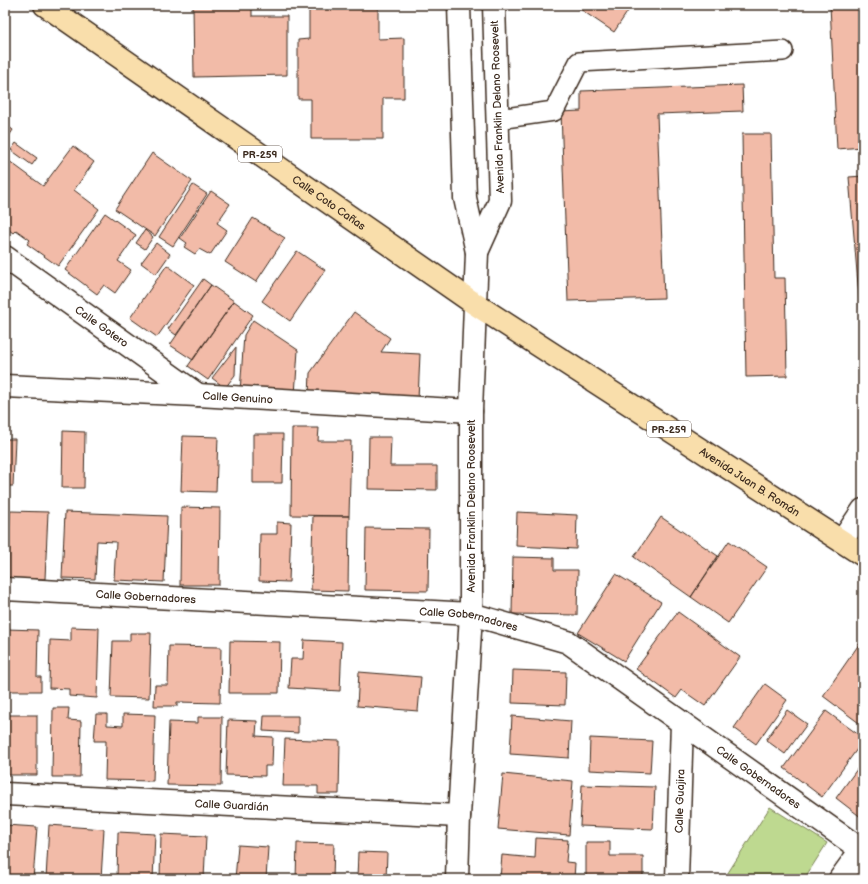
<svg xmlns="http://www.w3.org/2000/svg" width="868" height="884" viewBox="0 0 868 884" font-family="'Balsamiq Sans',sans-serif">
<rect width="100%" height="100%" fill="#fff"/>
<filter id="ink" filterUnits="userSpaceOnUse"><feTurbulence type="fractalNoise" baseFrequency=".025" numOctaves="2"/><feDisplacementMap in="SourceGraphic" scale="8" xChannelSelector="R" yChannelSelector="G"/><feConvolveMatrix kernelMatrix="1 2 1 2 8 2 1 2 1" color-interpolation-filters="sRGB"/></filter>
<g filter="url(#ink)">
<path fill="#bed990" stroke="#7c8257" d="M 770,807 L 827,843 L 804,879 L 724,879 Z"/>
<path fill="#f2bba8" stroke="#3b2a1e" d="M 193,5 L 252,5 L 252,16 L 287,16 L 287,75 L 194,77 Z
M 309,5 L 378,5 L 378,39 L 404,38 L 404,98 L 383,98 L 383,139 L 311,139 L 311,99 L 298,99 L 298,40 L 309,39 Z
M 574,5 L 632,5 L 614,32 Z
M 830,5 L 863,5 L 863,147 L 837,149 Z
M 742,85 L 743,111 L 657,114 L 664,298 L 568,301 L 561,112 L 581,111 L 581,91 Z
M 5,124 L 13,130 L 5,142 Z
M 742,134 L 771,134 L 774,278 L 785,278 L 787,376 L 746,377 Z
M 16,143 L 37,158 L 32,165 L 11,150 Z
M 73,146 L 94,162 L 74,190 L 99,209 L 58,266 L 27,244 L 30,240 L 16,230 L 13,233 L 5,227 L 5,158 L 43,186 Z
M 152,153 L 192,181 L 155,236 L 115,209 Z
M 863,176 L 863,344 L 849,177 Z
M 193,185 L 207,194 L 173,246 L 159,237 Z
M 211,191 L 230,204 L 217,223 L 227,230 L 210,255 L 199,249 L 195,254 L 184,247 L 187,243 L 180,238 Z
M 105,213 L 136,235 L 118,261 L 131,270 L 115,293 L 104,285 L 97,294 L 65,270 Z
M 253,218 L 285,238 L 256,282 L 225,262 Z
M 145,230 L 153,237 L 145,249 L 136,243 Z
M 156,243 L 170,254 L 156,274 L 141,263 Z
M 297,251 L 325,270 L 290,321 L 262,301 Z
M 167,265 L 194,285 L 157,337 L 130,318 Z
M 203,279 L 211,285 L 176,335 L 168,329 Z
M 211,285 L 234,301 L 193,360 L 170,345 Z
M 234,301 L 253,315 L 208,380 L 188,366 Z
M 354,312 L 390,338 L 381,352 L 420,354 L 418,400 L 309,395 L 310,373 Z
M 253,320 L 298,350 L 295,395 L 240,392 L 244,335 Z
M 236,347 L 235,375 L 225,388 L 212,378 Z
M 292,428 L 319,428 L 318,441 L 351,441 L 349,516 L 291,515 Z
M 63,431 L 85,432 L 84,488 L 62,488 Z
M 253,434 L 283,434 L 282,483 L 253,483 Z
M 183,436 L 218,437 L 216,492 L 181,491 Z
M 369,437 L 391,437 L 390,466 L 437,466 L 437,490 L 368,489 Z
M 5,439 L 15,439 L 13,486 L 5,486 Z
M 181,507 L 220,508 L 219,585 L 180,585 Z
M 10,511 L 48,512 L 45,579 L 8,578 Z
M 65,512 L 167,516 L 164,582 L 114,580 L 116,542 L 97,541 L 95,579 L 62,578 Z
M 517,512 L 577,515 L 576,549 L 516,546 Z
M 313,516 L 349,516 L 348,591 L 311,590 Z
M 661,517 L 718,556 L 691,597 L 634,557 Z
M 277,522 L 291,523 L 289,582 L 259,581 L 260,534 L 277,534 Z
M 366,528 L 429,529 L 428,591 L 365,590 Z
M 729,541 L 767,567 L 728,623 L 691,597 Z
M 513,557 L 554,558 L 554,570 L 578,570 L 577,615 L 512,614 Z
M 616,574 L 661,602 L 624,661 L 578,633 Z
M 678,612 L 740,657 L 705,706 L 682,690 L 676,698 L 636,669 Z
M 71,627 L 99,628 L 97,698 L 69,696 L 69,689 L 49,688 L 50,640 L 71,641 Z
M 6,629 L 38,630 L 37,677 L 41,677 L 41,691 L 5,691 Z
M 130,633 L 151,633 L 149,698 L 111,697 L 113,641 L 130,641 Z
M 304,640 L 342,642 L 340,691 L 289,688 L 291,659 L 303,659 Z
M 862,640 L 863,640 L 863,726 L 823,696 Z
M 230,641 L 280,642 L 279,693 L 229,693 Z
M 169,646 L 221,647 L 220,703 L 177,702 L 177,706 L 154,706 L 155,685 L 168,685 Z
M 513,670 L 566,672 L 565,705 L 512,703 Z
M 359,672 L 421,677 L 418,711 L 357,706 Z
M 765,684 L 787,700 L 756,744 L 734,728 Z
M 53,708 L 69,708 L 68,720 L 81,721 L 80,777 L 52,777 Z
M 787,710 L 807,724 L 785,754 L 766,740 Z
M 826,711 L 863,738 L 863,741 L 822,797 L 784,768 Z
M 96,714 L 107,714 L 107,725 L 123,726 L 123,714 L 155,715 L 153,781 L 105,780 L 106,741 L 94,741 Z
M 5,715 L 37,715 L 37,775 L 5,775 Z
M 264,716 L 298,716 L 298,733 L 263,731 Z
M 512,716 L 571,721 L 569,758 L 510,754 Z
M 198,717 L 222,717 L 221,786 L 167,785 L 169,722 L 198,723 Z
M 228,720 L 257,721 L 256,736 L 273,737 L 272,766 L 265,766 L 265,776 L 226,775 Z
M 590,738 L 652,741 L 650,773 L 589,770 Z
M 285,739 L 340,741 L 339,794 L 318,794 L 318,786 L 283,786 Z
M 863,761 L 863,818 L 862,818 L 836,798 Z
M 503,774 L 573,781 L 569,835 L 498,829 Z
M 582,785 L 655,787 L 653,829 L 580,826 Z
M 5,825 L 37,827 L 33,879 L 5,879 Z
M 49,825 L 104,829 L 101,879 L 46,879 Z
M 118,832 L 155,834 L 153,879 L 117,879 Z
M 161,834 L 206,836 L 204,879 L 160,879 Z
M 536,838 L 568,840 L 566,862 L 575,863 L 574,879 L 500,878 L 502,855 L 535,858 Z
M 586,842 L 610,842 L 610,856 L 643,856 L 643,879 L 586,879 Z
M 297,843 L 334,844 L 333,879 L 296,879 Z
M 238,845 L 268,847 L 266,879 L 235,879 Z
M 358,852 L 387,853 L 386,879 L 357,879 Z"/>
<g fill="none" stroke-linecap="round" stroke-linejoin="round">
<defs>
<path id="service" d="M 498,119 L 554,111 L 579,62 L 783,51"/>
<g id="minor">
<path d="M 477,252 L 500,201 L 494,5"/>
<path id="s1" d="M 5,257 L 198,395"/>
<path id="s2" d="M 5,386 L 198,395 L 471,411"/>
<path d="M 842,541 L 863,510"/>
<path id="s3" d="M 5,589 L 471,614 L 568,642 L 863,851"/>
<path id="s4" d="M 5,794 L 459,816"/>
<path d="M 457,879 L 459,816 L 471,614 L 471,411 L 477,252 L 465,198 L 459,5"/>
<path id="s5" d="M 677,879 L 682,723"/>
<path d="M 840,879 L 861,850"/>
</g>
<g id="primary">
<path id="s6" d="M 45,5 L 475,304 L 863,555"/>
</g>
</defs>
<use href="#service" stroke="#3b2a1e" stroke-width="22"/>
<use href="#minor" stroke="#3b2a1e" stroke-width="25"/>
<use href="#primary" stroke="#3b2a1e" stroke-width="25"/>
<use href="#service" stroke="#fff" stroke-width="19"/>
<use href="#minor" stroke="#fff" stroke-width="22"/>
<use href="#primary" stroke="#f9deab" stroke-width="22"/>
</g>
</g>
<g text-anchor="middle" stroke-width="4" stroke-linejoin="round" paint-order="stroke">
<g fill="#fff" stroke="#766a62" stroke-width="1">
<rect x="238" y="146" width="44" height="16" rx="3"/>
<rect x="647" y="421" width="44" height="16" rx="3"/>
</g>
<g font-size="10" font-weight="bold" fill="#3b2a1e">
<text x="260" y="158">PR-259</text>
<text x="669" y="433">PR-259</text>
</g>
<g font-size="11" fill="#3b2a1e" stroke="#fff">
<text transform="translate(497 107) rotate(-92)" y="4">Avenida Franklin Delano Roosevelt</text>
<text dy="4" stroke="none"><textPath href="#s6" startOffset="346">Calle Coto Cañas</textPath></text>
<text dy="4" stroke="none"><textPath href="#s1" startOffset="119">Calle Gotero</textPath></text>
<text dy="4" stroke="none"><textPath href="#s2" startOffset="233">Calle Genuino</textPath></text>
<text dy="4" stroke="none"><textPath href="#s6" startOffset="851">Avenida Juan B. Román</textPath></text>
<text transform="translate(471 506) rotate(-90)" y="4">Avenida Franklin Delano Roosevelt</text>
<text dy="4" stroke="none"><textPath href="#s3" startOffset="141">Calle Gobernadores</textPath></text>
<text dy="4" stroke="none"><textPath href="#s3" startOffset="465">Calle Gobernadores</textPath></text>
<text dy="4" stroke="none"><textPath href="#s3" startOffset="801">Calle Gobernadores</textPath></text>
<text dy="4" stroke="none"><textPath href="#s5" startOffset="78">Calle Guajira</textPath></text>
<text dy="4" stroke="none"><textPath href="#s4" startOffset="227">Calle Guardián</textPath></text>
</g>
</g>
<rect width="868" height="884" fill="none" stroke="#fff" stroke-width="20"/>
<rect x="10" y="10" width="848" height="864" fill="none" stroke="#3b2a1e" stroke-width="1.5" filter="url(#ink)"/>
</svg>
